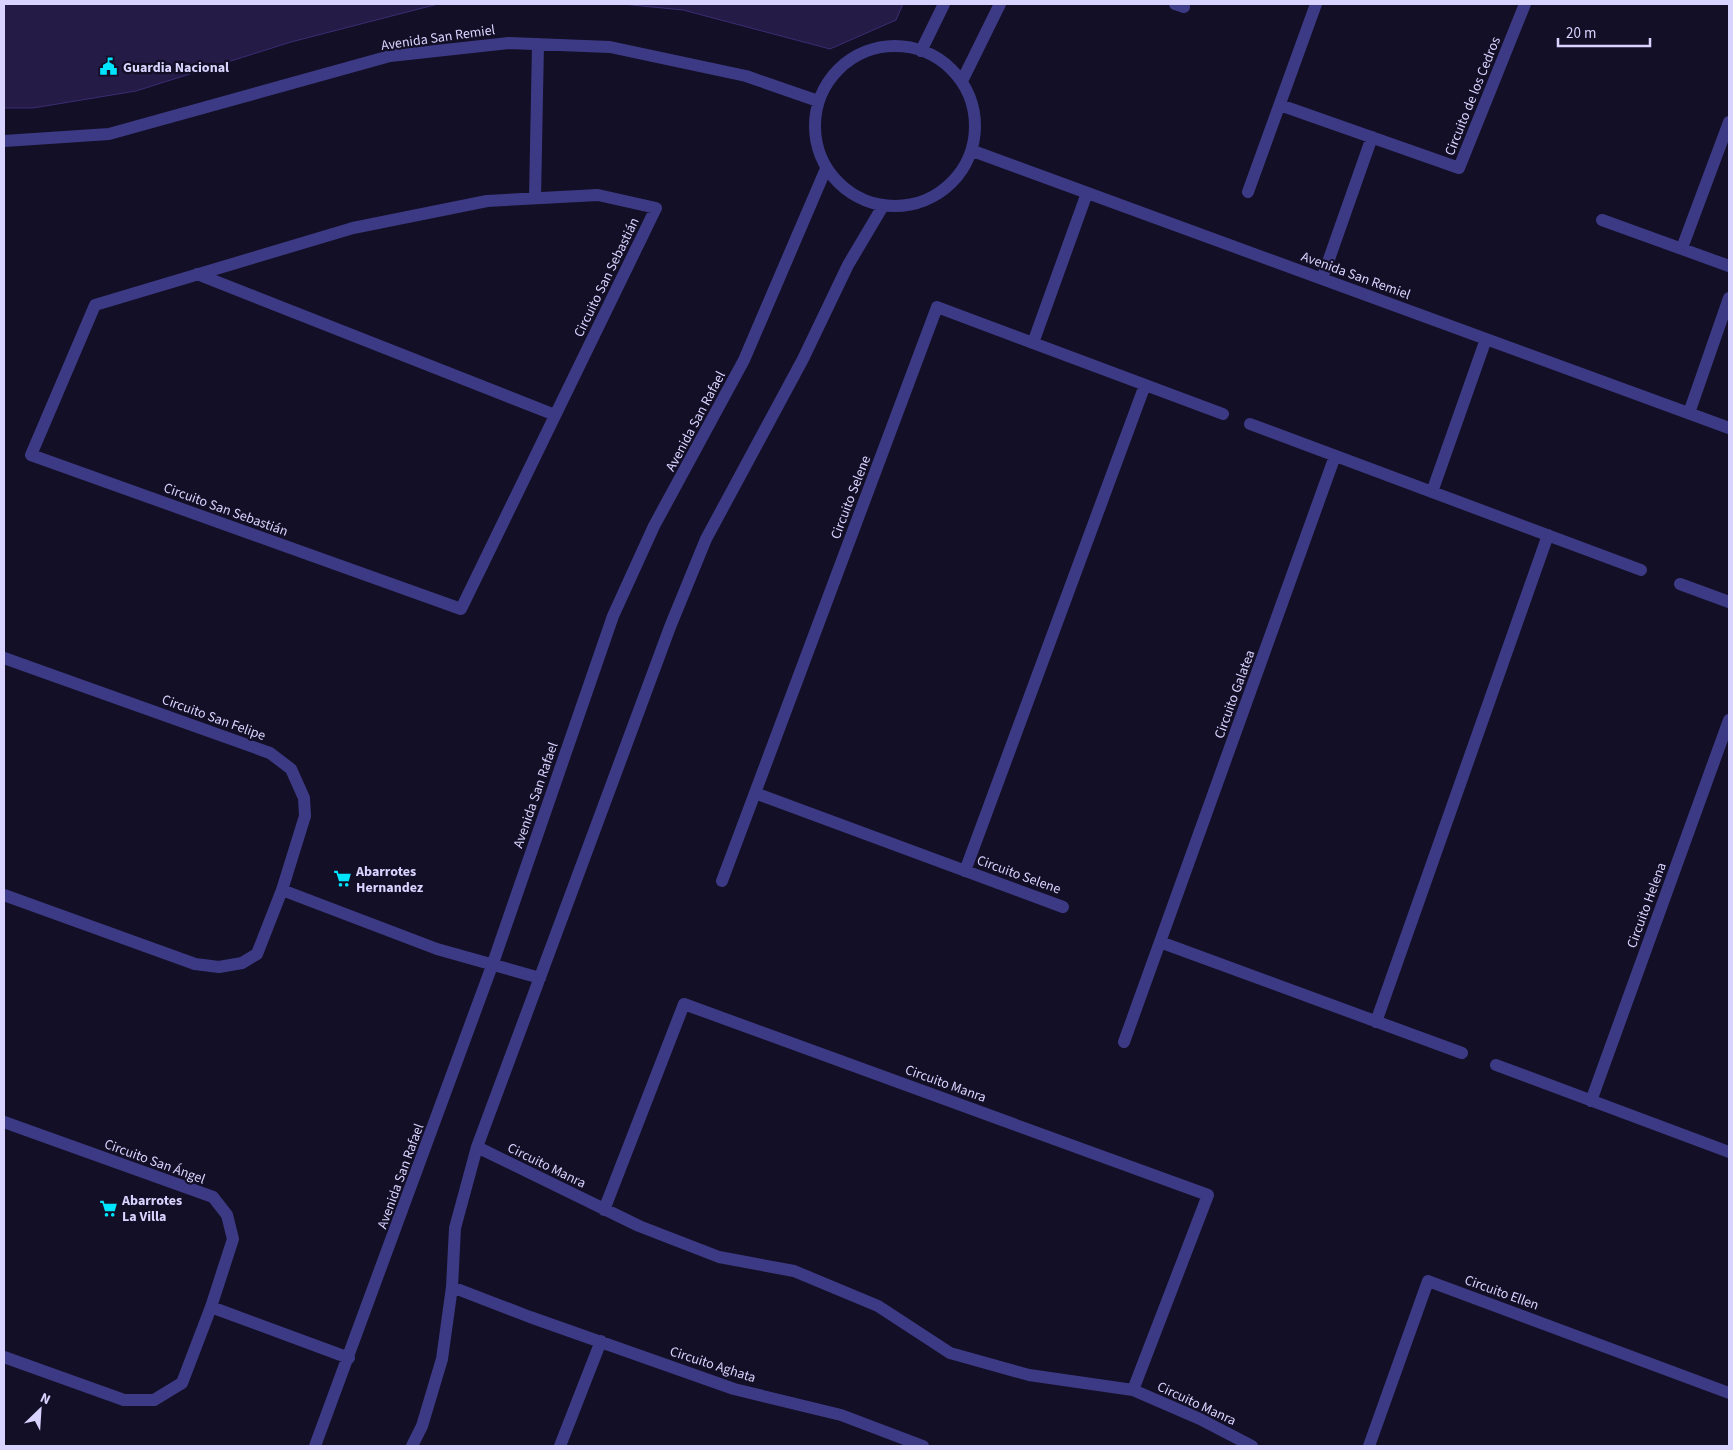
<svg xmlns="http://www.w3.org/2000/svg" width="1733" height="1450" viewBox="0 0 1733 1450" font-family="'Source Sans 3',sans-serif">
<rect width="100%" height="100%" fill="#130f26"/>
<path fill="#241b47" stroke="#3b2d73" d="M 4,4 L 438,4 L 291,42 L 136,91 L 33,108 L 4,108 Z
M 622,4 L 903,4 L 896,20 L 830,49 L 683,10 Z"/>
<g fill="none" stroke-linecap="round" stroke-linejoin="round">
<path stroke="#3d3a85" stroke-width="12" d="M 1175,4 L 1184,7
M815 126a80 80 0 1 1 160 0a80 80 0 1 1-160 0Z
M 921,51 L 944,4
M 962,81 L 1000,4
M 1280,105 L 1459,168 L 1525,4
M 4,141 L 109,134 L 390,56 L 509,43 L 610,47 L 746,76 L 818,101
M 973,151 L 1729,428
M 1248,192 L 1316,4
M 598,195 L 656,208 L 461,609 L 31,455 L 95,305 L 353,228 L 487,201 Z
M 535,198 L 538,44
M 1602,220 L 1729,266
M 1682,248 L 1729,122
M 197,274 L 555,415
M 1322,279 L 1372,137
M 1033,343 L 1087,193
M 1689,413 L 1729,298
M 1250,424 L 1641,570
M 1432,492 L 1486,339
M 1680,584 L 1729,602
M 4,658 L 270,753 L 291,769 L 304,798 L 305,816 L 282,890 L 257,954 L 242,963 L 219,967 L 195,964 L 4,895
M 755,793 L 1063,907
M 965,871 L 1145,385
M 722,881 L 937,307 L 1223,414
M 282,890 L 437,949 L 540,978
M 1160,942 L 1462,1053
M 1376,1022 L 1548,535
M 1124,1042 L 1335,456
M 1496,1065 L 1729,1152
M 1591,1101 L 1729,720
M 4,1122 L 213,1197 L 227,1215 L 233,1239 L 211,1307 L 182,1383 L 154,1400 L 124,1400 L 4,1357
M 477,1147 L 639,1226 L 719,1257 L 794,1271 L 878,1306 L 950,1353 L 1029,1375 L 1133,1390 L 1200,1419 L 1252,1446
M 604,1210 L 684,1004 L 1208,1195 L 1133,1390
M 452,1287 L 530,1317 L 734,1389 L 841,1415 L 923,1446
M 211,1307 L 349,1358
M 315,1446 L 493,963 L 613,616 L 654,526 L 744,360 L 825,171
M 412,1446 L 422,1426 L 442,1359 L 452,1287 L 455,1228 L 477,1147 L 670,627 L 706,539 L 803,359 L 848,265 L 883,206
M 560,1446 L 601,1341
M 1369,1446 L 1428,1281 L 1729,1393"/>
</g>
<defs>
<symbol id="civic-bare" viewBox="-9 -9 18 18"><path d="M-.6-6.5H3V-4.5H.6V-3L4-1V1h2V6H-6V1h2V-1L-.6-3ZM-1.2 2.5V6h2.4V2.5Z" fill="#00e5ff" stroke="#130f26" stroke-width="2.5" paint-order="stroke"/></symbol>
<symbol id="supermarket-bare" viewBox="-9 -9 18 18"><path d="M-6-5.5h2.5l.6 2H6L4.5 2H-2.5L-4.4-4H-6ZM-1.5 3.2a1.3 1.3 0 1 0 .1 0ZM3 3.2a1.3 1.3 0 1 0 .1 0Z" fill="#00e5ff" stroke="#130f26" stroke-width="2.5" paint-order="stroke"/></symbol>
</defs>
<g fill-rule="evenodd">
<use href="#civic-bare" x="96" y="54" width="25" height="25"/>
<use href="#supermarket-bare" x="330" y="866" width="25" height="25"/>
<use href="#supermarket-bare" x="96" y="1196" width="25" height="25"/>
</g>
<g text-anchor="middle" stroke-width="4.5" stroke-linejoin="round" paint-order="stroke">
<g font-size="14" fill="#d9d4ff" stroke="#130f26">
<text transform="translate(438 37) rotate(-8)" y="5">Avenida San Remiel</text>
<text transform="translate(1472 96) rotate(-68)" y="5">Circuito de los Cedros</text>
<text transform="translate(1356 275) rotate(20)" y="5">Avenida San Remiel</text>
<text transform="translate(606 277) rotate(-64)" y="5">Circuito San Sebastián</text>
<text transform="translate(695 421) rotate(-62)" y="5">Avenida San Rafael</text>
<text transform="translate(850 497) rotate(-69)" y="5">Circuito Selene</text>
<text transform="translate(226 509) rotate(20)" y="5">Circuito San Sebastián</text>
<text transform="translate(1234 694) rotate(-70)" y="5">Circuito Galatea</text>
<text transform="translate(214 717) rotate(20)" y="5">Circuito San Felipe</text>
<text transform="translate(535 795) rotate(-71)" y="5">Avenida San Rafael</text>
<text transform="translate(1019 874) rotate(20)" y="5">Circuito Selene</text>
<text transform="translate(1646 905) rotate(-70)" y="5">Circuito Helena</text>
<text transform="translate(946 1083) rotate(20)" y="5">Circuito Manra</text>
<text transform="translate(155 1161) rotate(20)" y="5">Circuito San Ángel</text>
<text transform="translate(547 1165) rotate(26)" y="5">Circuito Manra</text>
<text transform="translate(400 1176) rotate(-70)" y="5">Avenida San Rafael</text>
<text transform="translate(1502 1292) rotate(20)" y="5">Circuito Ellen</text>
<text transform="translate(713 1364) rotate(18)" y="5">Circuito Aghata</text>
<text transform="translate(1197 1403) rotate(25)" y="5">Circuito Manra</text>
</g>
<g font-size="14" font-weight="bold" fill="#d9d4ff" stroke="#130f26" text-anchor="start">
<text x="123" y="72">Guardia Nacional</text>
<text x="356" y="876">Abarrotes<tspan x="356" dy="16">Hernandez</tspan></text>
<text x="122" y="1205">Abarrotes<tspan x="122" dy="16">La Villa</tspan></text>
</g>
</g>
<rect width="1733" height="1450" fill="none" stroke="#d9d4ff" stroke-width="10"/>
<g transform="translate(40 1410) rotate(25)" stroke="#130f26" stroke-width="4" paint-order="stroke">
<path d="M0-4L9 19L0 12L-9 19Z" fill="#d9d4ff"/>
<text y="-8" font-size="14" font-weight="bold" text-anchor="middle" fill="#d9d4ff">N</text>
</g>
<path d="M1558 38v8h92v-8" fill="none" stroke="#d9d4ff" stroke-width="2.5"/>
<text x="1566" y="38" font-size="15" fill="#d9d4ff" stroke="#130f26" stroke-width="4" paint-order="stroke">20 m</text>
</svg>
